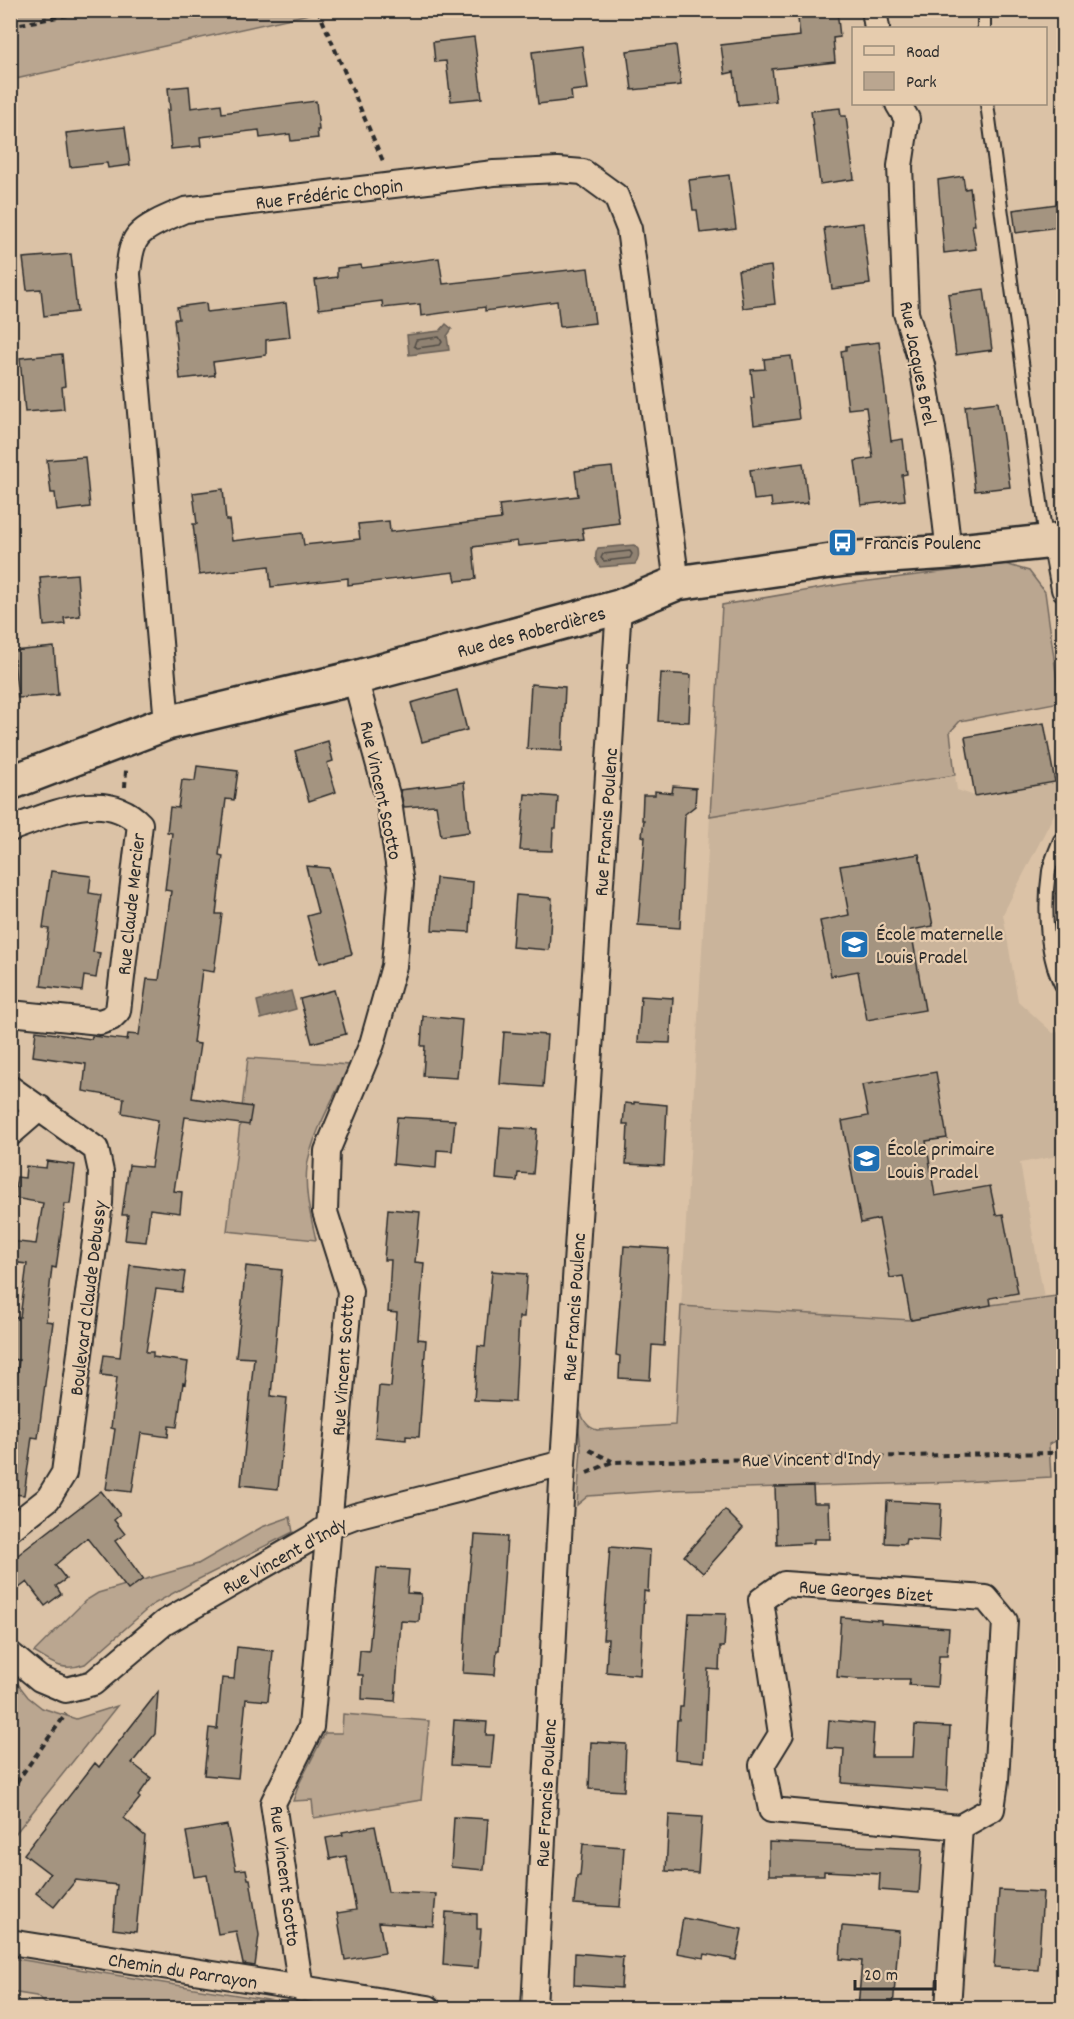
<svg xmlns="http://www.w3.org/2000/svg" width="1074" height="2019" viewBox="0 0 1074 2019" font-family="Dekko,sans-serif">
<rect width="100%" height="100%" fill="#dbc2a6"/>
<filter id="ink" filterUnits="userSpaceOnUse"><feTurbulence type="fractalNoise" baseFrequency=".0167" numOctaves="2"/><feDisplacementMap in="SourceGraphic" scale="12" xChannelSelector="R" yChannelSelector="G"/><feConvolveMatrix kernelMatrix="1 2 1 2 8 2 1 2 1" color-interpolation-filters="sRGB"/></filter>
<g filter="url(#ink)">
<path fill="#cab49b" d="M 955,775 L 957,790 L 975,796 L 1055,782 L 1063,784 L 1063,797 L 1003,914 L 1018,1001 L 1053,1033 L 1063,1031 L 1063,1155 L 1020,1163 L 1044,1298 L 991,1305 L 911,1320 L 681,1306 L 710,816 Z"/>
<path fill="#baa690" stroke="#72685e" stroke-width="1.5" d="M 11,10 L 323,10 L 323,11 L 11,80 Z
M 1005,564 L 1029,571 L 1045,592 L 1060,702 L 960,721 L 950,732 L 955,775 L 710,816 L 722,605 L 845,584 Z
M 248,1058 L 349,1065 C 336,1094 311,1136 307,1167 C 304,1192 311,1217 316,1240 L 227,1231 Z
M 1063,1295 L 1063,1434 L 1060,1439 L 1049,1444 L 1051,1477 L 960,1482 L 674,1490 L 588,1496 L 577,1505 L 581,1449 L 579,1430 L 580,1411 C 584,1421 587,1427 597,1430 L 675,1425 L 681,1306 L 911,1320 L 991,1305 Z
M 290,1517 L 293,1532 L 193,1582 L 152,1605 L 85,1664 C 63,1672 53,1664 34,1652 L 85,1601 L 98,1593 L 198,1564 L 262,1527 Z
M 11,1675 L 28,1697 L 42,1708 L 76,1719 L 117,1706 L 11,1839 Z
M 343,1714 L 429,1721 L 421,1800 L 314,1818 L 312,1800 L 293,1801 L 299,1784 L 325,1733 L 342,1733 Z
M 11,1958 L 292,2004 L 292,2008 L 51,2008 L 36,1996 L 11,1992 Z"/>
<path fill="#908272" stroke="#685f56" stroke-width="1.5" d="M 446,324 L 452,329 L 447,336 L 449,350 L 409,355 L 407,335 L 440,331 Z
M 634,545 L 638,549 C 639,555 639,559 635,564 L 600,567 C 595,561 594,555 598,548 Z
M 291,991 L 296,1009 L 261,1019 L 257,1001 Z"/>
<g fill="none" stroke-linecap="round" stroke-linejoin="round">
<path stroke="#534e47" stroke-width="1.5" d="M 439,337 L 442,342 L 440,345 L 417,348 L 414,346 L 416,340 Z
M 630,551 L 632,554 L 630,558 L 604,561 L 601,558 L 603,554 Z"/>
</g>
<path fill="#a49480" stroke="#2b2b2b" stroke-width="1.5" d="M 797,10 L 837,10 L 840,37 L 833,38 L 835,62 L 772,69 L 776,101 L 738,105 L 734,72 L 725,74 L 721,45 L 800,36 Z
M 474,37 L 482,98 L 451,101 L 446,61 L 435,62 L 433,42 Z
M 676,45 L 681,85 L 632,90 L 627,51 Z
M 582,46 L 588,89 L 571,91 L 572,100 L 538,104 L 532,52 Z
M 189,86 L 191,108 L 221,104 L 222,113 L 316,101 L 319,130 L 317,130 L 318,138 L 291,141 L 290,134 L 260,138 L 259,130 L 200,137 L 201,146 L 171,149 L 167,110 L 170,110 L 168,88 Z
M 840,108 L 841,116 L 846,116 L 854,179 L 820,184 L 811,111 Z
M 125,127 L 130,165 L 108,168 L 107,163 L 70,167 L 66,133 Z
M 729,175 L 736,229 L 700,233 L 697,210 L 693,210 L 689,180 Z
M 963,176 L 965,189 L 970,188 L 975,225 L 972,225 L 976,249 L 944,253 L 938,180 Z
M 1064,203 L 1064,226 L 1016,233 L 1013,210 Z
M 863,223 L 870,284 L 832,289 L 824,228 Z
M 71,254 L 77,312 L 44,316 L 41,289 L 27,290 L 23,258 Z
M 439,258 L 443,284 L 588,268 L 595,323 L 560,327 L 557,301 L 485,311 L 485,307 L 421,316 L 420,304 L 383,308 L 382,301 L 319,309 L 315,280 L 337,277 L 337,268 L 361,265 L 362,268 Z
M 771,266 L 775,304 L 743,308 L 738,270 Z
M 984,289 L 992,350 L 956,355 L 948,294 Z
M 206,303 L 207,312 L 286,303 L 290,337 L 266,340 L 266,355 L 213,362 L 215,375 L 180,379 L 174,319 L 179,319 L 177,307 Z
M 879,342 L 891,441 L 903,439 L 907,474 L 902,475 L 905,500 L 861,505 L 855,461 L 873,458 L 866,407 L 848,409 L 841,351 L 846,350 L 846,346 Z
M 62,354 L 65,386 L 62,387 L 64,409 L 25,412 L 20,358 Z
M 791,356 L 799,419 L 754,425 L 751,398 L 754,398 L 751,370 L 765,369 L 764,359 Z
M 998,402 L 1010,487 L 975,491 L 965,406 Z
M 85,457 L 90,507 L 57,511 L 55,493 L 51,493 L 47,460 Z
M 803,463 L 808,503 L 772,507 L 771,498 L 754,500 L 750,470 Z
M 612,467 L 619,523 L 582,528 L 584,539 L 518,546 L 517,541 L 473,547 L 476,579 L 456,581 L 454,572 L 348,585 L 348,578 L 271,587 L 269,566 L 199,575 L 193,524 L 197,524 L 193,493 L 223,489 L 226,520 L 229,520 L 232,541 L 302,533 L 304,545 L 360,539 L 358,524 L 389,521 L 390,532 L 501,519 L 499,505 L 578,496 L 575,471 Z
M 77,574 L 80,616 L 64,618 L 65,624 L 44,626 L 40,577 Z
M 54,647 L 58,695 L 18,698 L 13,651 Z
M 661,673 L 691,675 L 689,722 L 658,721 Z
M 531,684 L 565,687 L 562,751 L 527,749 Z
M 457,690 L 467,730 L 422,742 L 411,703 Z
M 1044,723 L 1055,782 L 975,796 L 965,737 Z
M 328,741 L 333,761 L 327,763 L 336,792 L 309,801 L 295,751 Z
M 197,766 L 238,771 L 234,800 L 226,799 L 219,855 L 223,856 L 216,914 L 222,914 L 214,972 L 202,970 L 193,1043 L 200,1044 L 192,1098 L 252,1107 L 249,1125 L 185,1117 L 174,1191 L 182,1192 L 180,1213 L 150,1209 L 146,1242 L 125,1240 L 128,1215 L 122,1215 L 129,1165 L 151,1167 L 158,1120 L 122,1113 L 124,1098 L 83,1091 L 86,1064 L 33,1056 L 36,1031 L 91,1039 L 92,1036 L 127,1040 L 128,1034 L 139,1035 L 147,979 L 159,980 L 171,891 L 165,890 L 172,833 L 167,832 L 170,807 L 178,808 L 182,780 L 195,781 Z
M 464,782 L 469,832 L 441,836 L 436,805 L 404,807 L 400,790 Z
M 673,786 L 696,788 L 695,806 L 685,814 L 680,928 L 638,925 L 645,837 L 642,836 L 644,820 L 642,820 L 643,795 L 655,795 L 655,791 L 672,793 Z
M 525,794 L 558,797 L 556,828 L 553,828 L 552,851 L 520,850 Z
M 919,854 L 933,926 L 911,930 L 925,1010 L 867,1020 L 858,971 L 831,976 L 820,921 L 849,915 L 840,866 Z
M 306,866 L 329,868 L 352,954 L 320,963 L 307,916 L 318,913 Z
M 51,871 L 91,876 L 89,893 L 101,895 L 93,952 L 100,953 L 96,978 L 84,976 L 82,991 L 41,986 L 49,929 L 43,928 Z
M 436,878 L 473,882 L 470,932 L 432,930 Z
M 516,895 L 552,898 L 549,950 L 512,947 Z
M 334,990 L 346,1034 L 312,1043 L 300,999 Z
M 641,996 L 673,998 L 670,1043 L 638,1042 Z
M 423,1016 L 462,1020 L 457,1078 L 423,1076 L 425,1046 L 421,1046 Z
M 504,1032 L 547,1035 L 543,1087 L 500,1084 Z
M 936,1072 L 947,1138 L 926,1141 L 935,1196 L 990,1186 L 996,1215 L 1003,1214 L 1018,1293 L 990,1298 L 991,1305 L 911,1320 L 903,1276 L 890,1278 L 879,1219 L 861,1223 L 842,1121 L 868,1116 L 862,1085 Z
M 634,1102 L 667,1105 L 664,1166 L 626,1164 L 628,1124 L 623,1124 L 625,1103 L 634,1104 Z
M 397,1117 L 455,1120 L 452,1151 L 437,1150 L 436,1168 L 393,1164 Z
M 500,1127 L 537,1129 L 533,1174 L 518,1173 L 517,1181 L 496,1179 Z
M 47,1161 L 75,1165 L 70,1204 L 65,1204 L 56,1268 L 52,1267 L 46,1321 L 53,1322 L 38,1438 L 32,1437 L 24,1495 L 10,1494 L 10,1401 L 13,1401 L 19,1360 L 10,1359 L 10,1329 L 12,1317 L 20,1317 L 27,1264 L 10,1262 L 10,1241 L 36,1244 L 43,1203 L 14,1198 L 17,1177 L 25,1178 L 26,1166 L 46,1168 Z
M 388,1209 L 420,1212 L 415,1262 L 424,1263 L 418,1339 L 426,1340 L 419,1437 L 406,1436 L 406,1440 L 375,1437 L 379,1386 L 391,1387 L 397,1313 L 388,1312 L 391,1260 L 384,1260 Z
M 624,1246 L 669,1249 L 664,1346 L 652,1345 L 650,1380 L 619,1378 L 620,1356 L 616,1355 Z
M 130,1265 L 185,1272 L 182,1292 L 156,1289 L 146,1352 L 153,1352 L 153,1357 L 188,1362 L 185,1384 L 183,1383 L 177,1427 L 169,1426 L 168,1437 L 141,1433 L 132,1492 L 106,1489 L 115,1429 L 111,1428 L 117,1377 L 101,1375 L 104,1355 L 120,1357 Z
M 246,1266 L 282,1270 L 271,1396 L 287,1398 L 278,1489 L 241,1485 L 254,1358 L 236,1357 Z
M 492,1271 L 527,1274 L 524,1317 L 519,1317 L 515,1402 L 474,1400 L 478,1346 L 485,1347 Z
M 813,1486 L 814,1503 L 829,1503 L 830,1539 L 814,1539 L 814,1543 L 777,1545 L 775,1487 Z
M 101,1491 L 120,1515 L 114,1520 L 125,1534 L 115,1541 L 143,1579 L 128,1590 L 87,1538 L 55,1565 L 66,1579 L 56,1586 L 61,1594 L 45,1606 L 27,1582 L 10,1595 L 10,1561 Z
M 887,1501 L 941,1504 L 939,1541 L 906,1539 L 905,1544 L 885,1543 Z
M 725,1510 L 743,1528 L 703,1573 L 684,1556 Z
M 475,1535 L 507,1537 L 499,1650 L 497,1650 L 495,1675 L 463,1673 L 467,1603 L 472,1547 L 474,1547 Z
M 610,1547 L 650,1550 L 648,1592 L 644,1591 L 640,1675 L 606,1672 L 608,1639 L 603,1639 Z
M 377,1568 L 409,1570 L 407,1593 L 421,1594 L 419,1622 L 401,1621 L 395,1701 L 362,1699 L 363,1675 L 358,1675 L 360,1650 L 369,1651 Z
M 689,1613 L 726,1614 L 724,1647 L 720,1647 L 719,1670 L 708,1669 L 704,1762 L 675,1759 L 677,1720 L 679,1720 L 680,1707 L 683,1707 Z
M 841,1617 L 881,1620 L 881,1623 L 949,1628 L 947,1656 L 939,1656 L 937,1687 L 909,1685 L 910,1679 L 858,1679 L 837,1677 Z
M 237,1647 L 273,1651 L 268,1701 L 246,1699 L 238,1778 L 204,1775 L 209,1728 L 217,1729 L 222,1678 L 234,1679 Z
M 158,1692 L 155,1734 L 132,1763 L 151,1778 L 138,1796 L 140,1798 L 124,1818 L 145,1836 L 136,1932 L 113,1929 L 117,1885 L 76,1880 L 54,1907 L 36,1893 L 50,1874 L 24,1854 L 95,1763 L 99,1767 Z
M 454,1720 L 487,1722 L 486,1735 L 494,1735 L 491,1767 L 451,1765 Z
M 829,1720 L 874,1724 L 872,1757 L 913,1757 L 915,1725 L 950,1727 L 947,1791 L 842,1783 L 844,1749 L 827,1748 Z
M 591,1742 L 626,1744 L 624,1791 L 589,1789 Z
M 669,1815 L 702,1817 L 698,1873 L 666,1871 Z
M 454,1817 L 488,1819 L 484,1870 L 451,1867 Z
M 227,1825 L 236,1870 L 246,1869 L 248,1879 L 250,1879 L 259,1935 L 255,1966 L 243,1964 L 236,1931 L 218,1934 L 207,1875 L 194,1877 L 186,1832 Z
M 375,1826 L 388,1892 L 436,1894 L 433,1926 L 379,1922 L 385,1953 L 345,1960 L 337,1913 L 356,1910 L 346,1856 L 330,1859 L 326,1838 L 343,1835 L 342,1832 Z
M 769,1842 L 922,1849 L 919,1893 L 879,1890 L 880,1874 L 824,1871 L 824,1875 L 769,1875 Z
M 583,1844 L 624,1847 L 620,1907 L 574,1904 L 577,1876 L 580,1876 Z
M 999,1890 L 1043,1892 L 1038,1970 L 994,1967 Z
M 446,1912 L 477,1914 L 477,1929 L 481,1929 L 478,1968 L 443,1965 Z
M 683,1918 L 742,1929 L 736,1960 L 705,1954 L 704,1958 L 677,1953 Z
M 842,1926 L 899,1931 L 893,2008 L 858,2008 L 862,1961 L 840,1959 Z
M 575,1953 L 623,1957 L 621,1988 L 574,1985 Z"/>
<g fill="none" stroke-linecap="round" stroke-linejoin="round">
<defs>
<path id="lane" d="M 984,28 L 984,18
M 987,104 L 1046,539
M 1064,838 L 1060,840 C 1056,850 1051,861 1049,871 C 1044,906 1045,959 1064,990"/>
<path id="street" d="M 874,10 L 877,28
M 898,104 L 907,119 L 900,166 L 906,313 L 922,365 L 938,459 L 949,552
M 1055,541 L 1064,589
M 167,723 L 128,274 C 129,263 130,246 138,236 C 147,225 171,216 185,210 L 494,173 L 558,170 L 583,172 L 616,196 L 629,229 L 677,583
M 10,829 C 51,815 105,787 140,824 L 118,1011 L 111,1018 L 100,1022 L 10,1013
M 10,1088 L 96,1149 L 101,1172 L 100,1203 L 64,1473 L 48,1499 L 10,1529
M 10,1134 L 40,1108
M 784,1584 L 986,1598 L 1005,1621 L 996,1781 L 992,1809 L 960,1827 L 771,1810 L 762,1765 L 781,1734 L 761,1600 Z
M 10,1654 L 40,1679 L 66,1690 L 93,1683 L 164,1623 L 310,1539 L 329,1526 L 355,1516 L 563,1463
M 10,1942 L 428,2008
M 301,1989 L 273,1803 L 311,1727 L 350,1291 L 325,1212 L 327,1151 L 372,1044 L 394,966 L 401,884 L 389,802 L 355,678
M 534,2008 L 563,1463 L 619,607
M 948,2008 L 960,1827"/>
<path id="secondary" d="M 10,783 L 167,723 L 355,678 L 619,607 L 677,583 L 845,559 L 949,552 L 1064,540"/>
</defs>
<use href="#lane" stroke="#2b2b2b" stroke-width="16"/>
<use href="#street" stroke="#2b2b2b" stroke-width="28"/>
<use href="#secondary" stroke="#2b2b2b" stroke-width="38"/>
<path stroke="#2b2b2b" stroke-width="4" stroke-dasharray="6 4.5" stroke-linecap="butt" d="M 318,10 L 383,161
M 10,26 L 95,10
M 125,787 L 126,770
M 589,1450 L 612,1461
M 587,1473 L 612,1462 L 1051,1453 L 1064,1447
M 10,1791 L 66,1714"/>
<use href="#lane" stroke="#e6ccae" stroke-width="12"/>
<use href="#street" stroke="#e6ccae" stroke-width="24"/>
<use href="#secondary" stroke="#e6ccae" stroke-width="33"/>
</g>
</g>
<defs>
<symbol id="bus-square" viewBox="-11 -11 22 22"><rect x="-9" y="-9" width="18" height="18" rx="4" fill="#1f6fb2" stroke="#e6ccae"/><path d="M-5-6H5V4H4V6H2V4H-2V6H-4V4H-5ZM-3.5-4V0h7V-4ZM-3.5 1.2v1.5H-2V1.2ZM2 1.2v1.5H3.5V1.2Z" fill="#fff"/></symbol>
<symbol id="school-square" viewBox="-11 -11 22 22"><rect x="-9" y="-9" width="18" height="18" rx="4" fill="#1f6fb2" stroke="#e6ccae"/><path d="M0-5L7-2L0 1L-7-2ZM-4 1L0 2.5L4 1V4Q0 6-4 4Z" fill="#fff"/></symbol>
</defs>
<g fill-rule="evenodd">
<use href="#bus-square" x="826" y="526" width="33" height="33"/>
<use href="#school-square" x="838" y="928" width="33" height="33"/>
<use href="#school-square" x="850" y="1142" width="33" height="33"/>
</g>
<g text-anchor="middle" stroke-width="4.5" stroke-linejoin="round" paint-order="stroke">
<g font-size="20" fill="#2b2b2b" stroke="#e6ccae">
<text transform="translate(329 193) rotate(-7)" y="7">Rue Frédéric Chopin</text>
<text transform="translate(919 363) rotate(79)" y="7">Rue Jacques Brel</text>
<text transform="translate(531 631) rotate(-15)" y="7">Rue des Roberdières</text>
<text transform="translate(382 790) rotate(78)" y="7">Rue Vincent Scotto</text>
<text transform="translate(605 822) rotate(-86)" y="7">Rue Francis Poulenc</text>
<text transform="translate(130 904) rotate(-84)" y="7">Rue Claude Mercier</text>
<text transform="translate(87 1298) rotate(-83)" y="7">Boulevard Claude Debussy</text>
<text transform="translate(573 1307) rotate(-86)" y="7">Rue Francis Poulenc</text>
<text transform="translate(342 1365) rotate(-86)" y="7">Rue Vincent Scotto</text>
<text transform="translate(811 1458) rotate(-1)" y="7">Rue Vincent d'Indy</text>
<text transform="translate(284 1555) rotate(-29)" y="7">Rue Vincent d'Indy</text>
<text transform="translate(866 1590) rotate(4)" y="7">Rue Georges Bizet</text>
<text transform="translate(545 1793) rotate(-87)" y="7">Rue Francis Poulenc</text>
<text transform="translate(286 1876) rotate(83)" y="7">Rue Vincent Scotto</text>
<text transform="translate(183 1970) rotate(9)" y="7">Chemin du Parrayon</text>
</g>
<g font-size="20" fill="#2b2b2b" stroke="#e6ccae" text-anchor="start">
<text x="864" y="549">Francis Poulenc</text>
<text x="876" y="940">École maternelle<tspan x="876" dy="23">Louis Pradel</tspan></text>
<text x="887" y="1155">École primaire<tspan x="887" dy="23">Louis Pradel</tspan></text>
</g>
</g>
<rect width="1074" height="2019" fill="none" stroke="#e6ccae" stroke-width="36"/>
<rect x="18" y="18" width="1038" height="1983" fill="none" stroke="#2b2b2b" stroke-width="2" filter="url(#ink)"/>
<rect x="852" y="27" width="195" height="78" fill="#e6ccae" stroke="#9b8c7a" stroke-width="1.5"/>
<rect x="864" y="46" width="30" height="9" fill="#e6ccae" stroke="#9b8c7a" stroke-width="1.5"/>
<text x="906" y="57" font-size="18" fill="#2b2b2b">Road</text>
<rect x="864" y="72" width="30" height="18" fill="#baa690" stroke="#9b8c7a" stroke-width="1.5"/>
<text x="906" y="87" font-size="18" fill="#2b2b2b">Park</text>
<path d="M855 1980v9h80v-9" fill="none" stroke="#2b2b2b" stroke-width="3"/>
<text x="864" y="1980" font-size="18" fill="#2b2b2b" stroke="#e6ccae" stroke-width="4.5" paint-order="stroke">20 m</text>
</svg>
